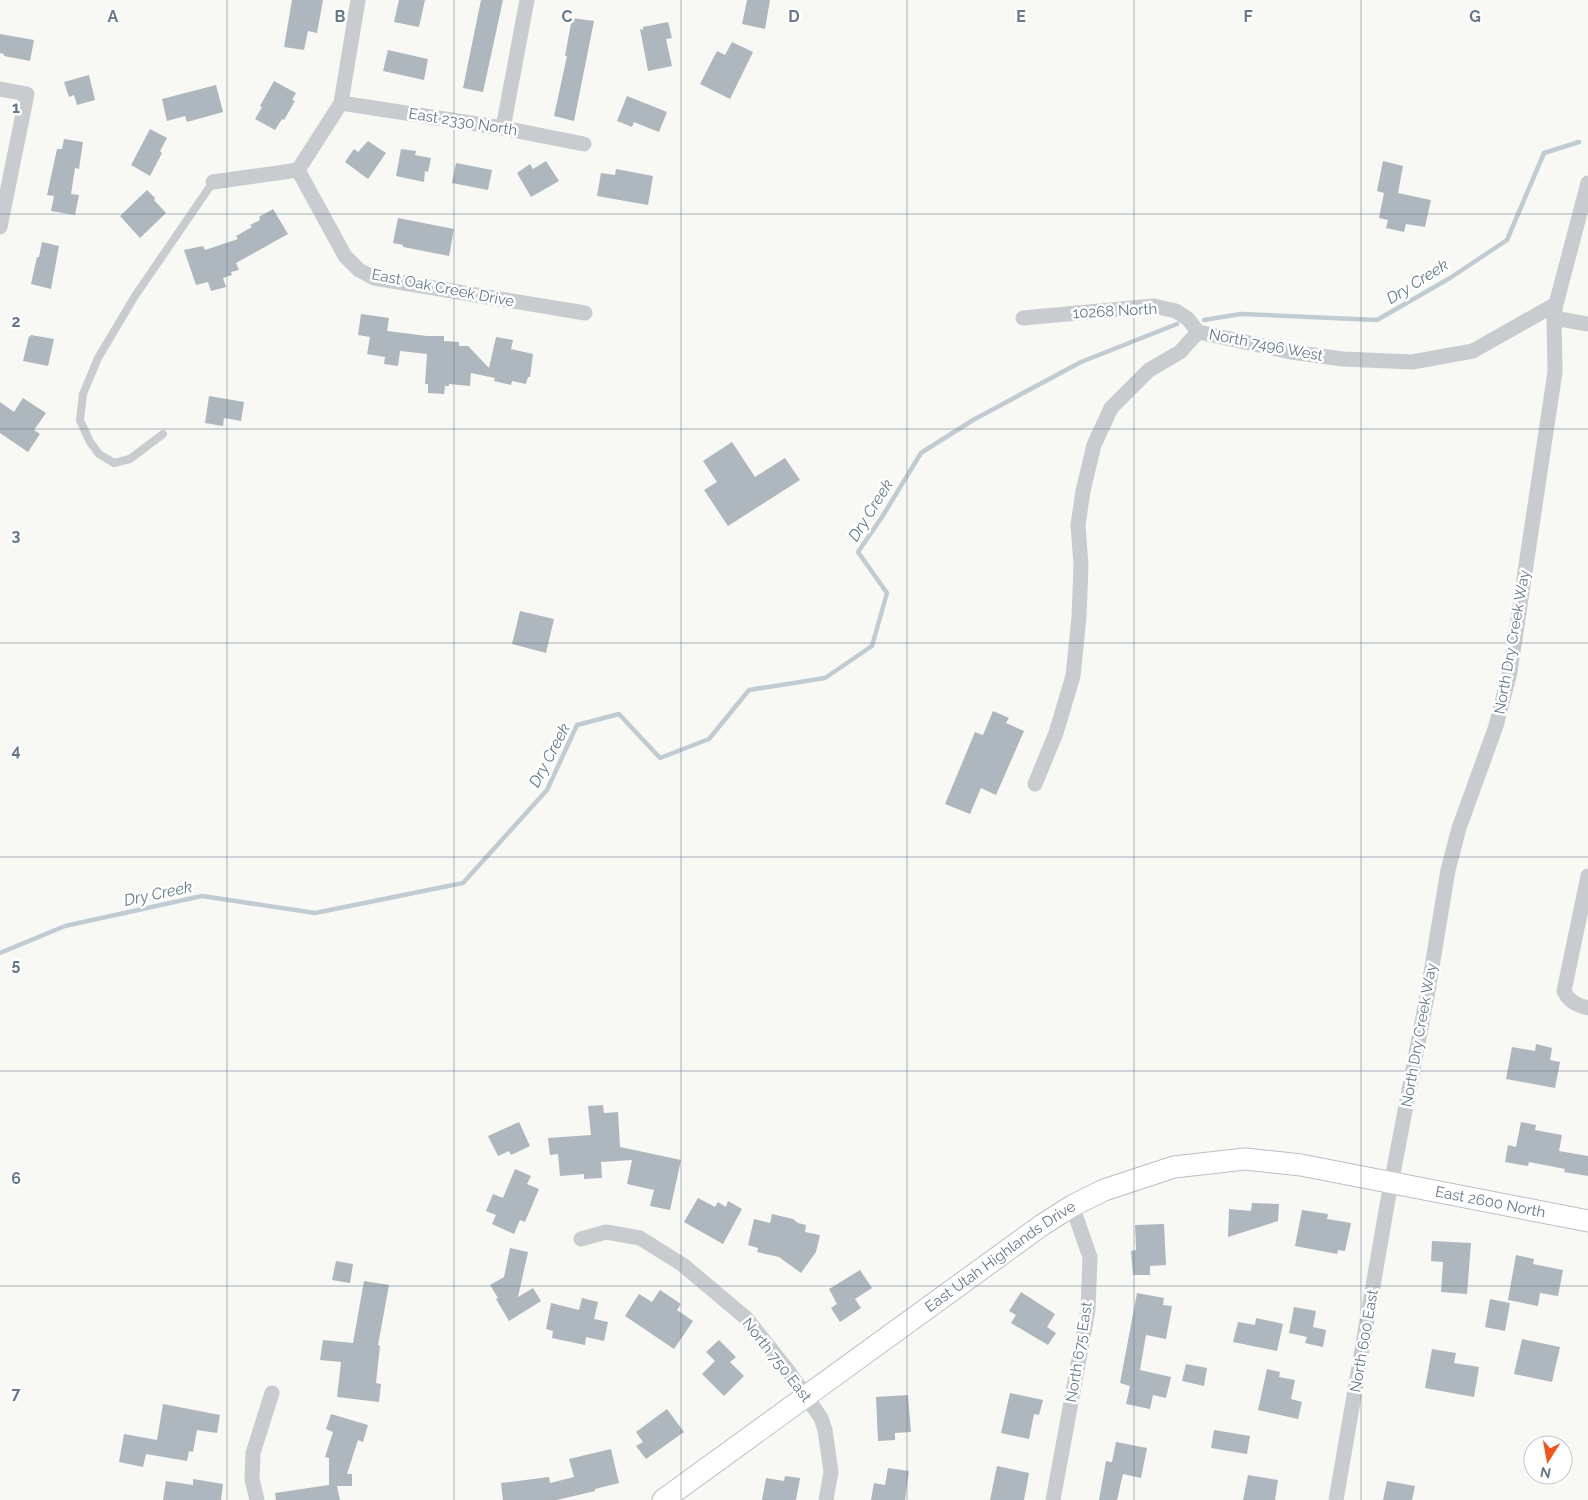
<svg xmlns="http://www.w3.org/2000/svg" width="1588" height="1500" viewBox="0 0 1588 1500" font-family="Raleway,sans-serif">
<rect width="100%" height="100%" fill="#f8f8f5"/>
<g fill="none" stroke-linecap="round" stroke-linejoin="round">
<path stroke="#c1ccd2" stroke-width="4.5" d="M 1204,320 L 1241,314 L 1377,320 L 1450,278 L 1507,240 L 1544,153 L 1579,142
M 0,953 L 65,926 L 202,896 L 315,913 L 463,883 L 547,790 L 577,725 L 619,714 L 660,758 L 709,739 L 749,690 L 825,678 L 872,646 L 887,593 L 858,552 L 882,517 L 921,453 L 973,420 L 1081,362 L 1177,324"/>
</g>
<path fill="#aeb7bd" d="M 292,0 L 323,0 L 317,33 L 308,31 L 304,50 L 284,47 Z
M 399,0 L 425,0 L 419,27 L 394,22 Z
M 481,0 L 503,0 L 483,92 L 463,88 Z
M 747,0 L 770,0 L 765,29 L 742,24 Z
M 572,18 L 594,21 L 574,121 L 554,116 L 567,56 L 565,56 Z
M 668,22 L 672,38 L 666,39 L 672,66 L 648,71 L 640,29 L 643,30 L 643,27 Z
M 0,34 L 34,40 L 30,61 L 4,56 L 4,54 L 0,53 Z
M 732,42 L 753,52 L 730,99 L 700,84 L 717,51 L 725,55 Z
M 388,50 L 428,59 L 424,80 L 383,71 Z
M 89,75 L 95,100 L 77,105 L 74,95 L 69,97 L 64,82 Z
M 274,81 L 296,93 L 292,100 L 295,101 L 284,120 L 282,119 L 275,130 L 255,119 L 262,107 L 260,106 Z
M 216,85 L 223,112 L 187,122 L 185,116 L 167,121 L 162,99 Z
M 627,96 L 667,112 L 659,132 L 634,122 L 632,127 L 617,121 Z
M 150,129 L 167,138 L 160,151 L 162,153 L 150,176 L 131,165 Z
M 64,139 L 83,142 L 79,169 L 75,168 L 71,194 L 79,195 L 75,215 L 51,211 L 54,196 L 47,195 L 57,149 L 62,149 Z
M 368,141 L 386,153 L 368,179 L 345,162 L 354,149 L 358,152 Z
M 401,149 L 416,151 L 415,155 L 431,158 L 428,172 L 425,171 L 424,182 L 396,176 Z
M 546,161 L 559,181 L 531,197 L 517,173 L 530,164 L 533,169 Z
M 1383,161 L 1403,166 L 1398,193 L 1431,200 L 1425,227 L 1406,224 L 1404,232 L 1386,228 L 1388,220 L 1379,218 L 1384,193 L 1377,191 Z
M 456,163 L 492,170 L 488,190 L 452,183 Z
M 616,169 L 653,176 L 648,205 L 597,196 L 601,173 L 615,175 Z
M 147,190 L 155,198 L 154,200 L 166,213 L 140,238 L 120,216 Z
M 273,209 L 288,234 L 236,263 L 239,270 L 231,272 L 232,275 L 223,278 L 226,287 L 211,291 L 208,282 L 196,285 L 184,250 L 203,246 L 205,250 L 238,239 L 236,236 L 252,227 L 250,225 L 260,220 L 259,217 Z
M 398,218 L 454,229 L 449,256 L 403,247 L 403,245 L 393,243 Z
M 42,242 L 59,246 L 51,289 L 31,284 L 37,257 L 39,257 Z
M 361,314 L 389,318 L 387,331 L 427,336 L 444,336 L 444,341 L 459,342 L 459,346 L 468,346 L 489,368 L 496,337 L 513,340 L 511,349 L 533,354 L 530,377 L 528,377 L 526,384 L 512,381 L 511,385 L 494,381 L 495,378 L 471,373 L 470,386 L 449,384 L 449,386 L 445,386 L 444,394 L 428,393 L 428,384 L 425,384 L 427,354 L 400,351 L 398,366 L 384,364 L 385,357 L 367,354 L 370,337 L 358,335 Z
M 31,335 L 54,339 L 48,366 L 23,361 L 29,336 L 30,337 Z
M 209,396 L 244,402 L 241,421 L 224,418 L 223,426 L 205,423 Z
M 23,398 L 46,413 L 34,430 L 40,434 L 28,452 L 0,433 L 0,402 L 14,412 Z
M 732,442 L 755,477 L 785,458 L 800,480 L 728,526 L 704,490 L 717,482 L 703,461 Z
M 520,611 L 554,619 L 546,653 L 512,644 Z
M 993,711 L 1009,718 L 1006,723 L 1024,731 L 996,795 L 981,788 L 970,814 L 945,804 L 975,732 L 983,735 Z
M 1536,1044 L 1552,1048 L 1550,1060 L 1560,1062 L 1555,1088 L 1506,1079 L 1512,1047 L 1535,1051 Z
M 603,1105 L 604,1113 L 618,1112 L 620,1147 L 681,1160 L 670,1210 L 650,1206 L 654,1190 L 627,1184 L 632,1160 L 601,1162 L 602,1178 L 584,1179 L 584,1174 L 560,1176 L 558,1154 L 550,1155 L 548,1138 L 591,1135 L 588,1106 Z
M 519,1122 L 530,1146 L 511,1155 L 509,1151 L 498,1156 L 488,1136 Z
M 1521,1122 L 1536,1125 L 1535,1130 L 1562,1135 L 1559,1151 L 1588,1156 L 1588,1176 L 1564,1172 L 1565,1169 L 1529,1162 L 1528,1166 L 1505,1162 L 1508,1145 L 1516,1147 Z
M 515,1169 L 531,1176 L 527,1184 L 539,1189 L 525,1222 L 520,1220 L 514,1234 L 492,1224 L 496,1215 L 486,1211 L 493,1194 L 503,1198 Z
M 698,1198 L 715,1207 L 718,1202 L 726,1207 L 728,1201 L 742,1209 L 723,1244 L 684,1222 Z
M 1252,1203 L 1279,1204 L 1278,1221 L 1228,1237 L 1229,1209 L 1251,1211 Z
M 1302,1210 L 1328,1214 L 1327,1219 L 1351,1223 L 1345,1251 L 1338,1250 L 1337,1254 L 1295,1246 Z
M 772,1214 L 793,1219 L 798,1223 L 806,1225 L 805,1232 L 820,1235 L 816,1252 L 801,1273 L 779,1257 L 757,1252 L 758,1248 L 748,1245 L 754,1219 L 770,1223 Z
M 1164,1224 L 1166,1265 L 1150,1266 L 1150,1275 L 1133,1275 L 1131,1251 L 1136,1250 L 1135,1225 Z
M 1432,1241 L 1471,1243 L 1467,1294 L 1441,1292 L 1443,1262 L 1431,1261 Z
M 510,1248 L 528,1252 L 518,1297 L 533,1288 L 541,1301 L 509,1321 L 496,1299 L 498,1298 L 490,1285 L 504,1277 Z
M 1516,1255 L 1534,1259 L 1533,1264 L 1563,1270 L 1558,1296 L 1540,1293 L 1538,1306 L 1508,1300 Z
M 336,1261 L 353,1264 L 350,1283 L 332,1280 Z
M 860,1270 L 872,1288 L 855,1299 L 861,1308 L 840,1322 L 831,1308 L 837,1304 L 829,1289 Z
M 364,1281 L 389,1285 L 378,1345 L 380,1346 L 376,1383 L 381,1384 L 379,1402 L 337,1397 L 341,1362 L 320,1360 L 323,1340 L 353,1343 Z
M 660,1290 L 681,1304 L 677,1310 L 693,1321 L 674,1349 L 625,1316 L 639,1294 L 652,1302 Z
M 1021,1292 L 1055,1314 L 1047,1327 L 1056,1333 L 1048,1345 L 1011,1323 L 1016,1315 L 1009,1311 Z
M 1137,1293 L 1164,1298 L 1163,1305 L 1172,1306 L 1166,1339 L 1146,1335 L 1140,1370 L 1171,1377 L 1166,1398 L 1153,1395 L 1150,1409 L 1126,1404 L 1130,1386 L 1120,1383 Z
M 582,1298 L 598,1302 L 594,1319 L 608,1322 L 604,1341 L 586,1337 L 585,1345 L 552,1338 L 553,1331 L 546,1329 L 551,1303 L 579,1310 Z
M 1490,1299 L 1510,1303 L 1505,1331 L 1485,1327 Z
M 1294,1307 L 1316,1311 L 1313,1327 L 1326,1330 L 1323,1347 L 1305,1343 L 1307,1337 L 1289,1333 Z
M 1256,1318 L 1283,1324 L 1277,1351 L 1233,1342 L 1238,1322 L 1255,1325 Z
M 1522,1339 L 1560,1347 L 1552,1382 L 1514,1374 Z
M 719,1340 L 736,1357 L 730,1362 L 744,1376 L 724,1396 L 702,1374 L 715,1361 L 706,1352 Z
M 1432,1349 L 1456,1353 L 1454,1363 L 1479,1367 L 1474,1397 L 1425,1388 Z
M 1186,1364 L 1207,1368 L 1204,1386 L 1182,1381 Z
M 1267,1369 L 1280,1372 L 1279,1377 L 1295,1380 L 1291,1399 L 1302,1402 L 1298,1419 L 1258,1410 Z
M 1010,1393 L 1043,1400 L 1039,1415 L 1034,1414 L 1029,1439 L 1001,1433 Z
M 908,1395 L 911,1432 L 895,1433 L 895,1440 L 878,1441 L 876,1397 Z
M 163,1404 L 220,1415 L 217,1433 L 197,1430 L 193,1452 L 189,1451 L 187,1461 L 146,1454 L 143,1467 L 119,1462 L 124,1434 L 157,1440 Z
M 667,1409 L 684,1432 L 646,1459 L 636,1446 L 643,1442 L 636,1432 Z
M 331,1414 L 368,1425 L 363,1442 L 358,1440 L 347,1474 L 352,1474 L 352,1486 L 337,1486 L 340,1500 L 276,1500 L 275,1493 L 329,1485 L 329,1458 L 325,1457 L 333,1432 L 326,1429 Z
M 1214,1430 L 1250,1436 L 1247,1454 L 1211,1448 Z
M 1116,1442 L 1147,1448 L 1141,1478 L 1123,1474 L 1117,1500 L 1099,1500 L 1106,1461 L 1112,1462 Z
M 611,1449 L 619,1483 L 595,1489 L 595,1491 L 557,1500 L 503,1500 L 501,1483 L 549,1477 L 550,1483 L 574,1477 L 569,1459 Z
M 997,1466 L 1029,1473 L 1024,1500 L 990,1500 Z
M 888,1468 L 909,1471 L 905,1500 L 871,1500 L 874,1483 L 885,1485 Z
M 1248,1475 L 1278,1480 L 1275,1500 L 1243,1500 Z
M 785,1476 L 800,1478 L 796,1500 L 762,1500 L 766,1478 L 784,1481 Z
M 193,1479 L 223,1484 L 221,1500 L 163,1500 L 166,1481 L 193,1485 Z
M 1387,1481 L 1415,1486 L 1412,1500 L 1383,1500 Z"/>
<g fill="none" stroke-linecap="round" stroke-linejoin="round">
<defs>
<g id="secondary">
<path id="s1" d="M 663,1500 L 1042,1225 L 1072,1206 L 1104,1190 L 1174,1167 L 1245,1159 L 1301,1165 L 1588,1221"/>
</g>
</defs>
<use href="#secondary" stroke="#babfc4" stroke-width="23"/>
<path stroke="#c8cccf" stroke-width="8" d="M 163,434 L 130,459 L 114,463 L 99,454 L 90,442 L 80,420 L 83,394 L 98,358 L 135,296 L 213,182"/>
<path stroke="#c8cccf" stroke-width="15" d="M 0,89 L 27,94 L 0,227
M 341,103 L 503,128 L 584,144
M 503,128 L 527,0
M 298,170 L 345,256 L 359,270 L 374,278 L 585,313
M 213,182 L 298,170 L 341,103 L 358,0
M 1023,318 L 1154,306 L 1176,311 L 1188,319 L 1198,332
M 1554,318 L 1588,324
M 1035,784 L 1056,733 L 1073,676 L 1079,617 L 1081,565 L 1078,525 L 1083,491 L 1094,445 L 1111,408 L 1149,370 L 1180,352 L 1198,332 L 1291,352 L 1343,359 L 1412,362 L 1473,351 L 1556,304
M 1588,876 L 1564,991 C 1569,1002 1577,1005 1588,1008
M 581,1239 L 606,1232 L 640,1238 L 683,1265 L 746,1318 L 789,1372 L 821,1418 L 825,1430 L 831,1472 L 826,1500
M 257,1500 L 252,1479 L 253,1453 L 272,1393
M 1053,1500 L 1088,1310 L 1090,1257 L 1072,1206
M 1336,1500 L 1387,1205 L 1428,991 L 1448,870 L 1459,828 L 1496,726 L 1510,672 L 1555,372 L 1554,318 L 1556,304 L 1588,183"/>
<use href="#secondary" stroke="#fff" stroke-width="21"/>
</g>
<path fill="none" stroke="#647889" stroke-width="1" stroke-opacity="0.55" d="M 227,0 L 227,1500M 454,0 L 454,1500M 681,0 L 681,1500M 907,0 L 907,1500M 1134,0 L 1134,1500M 1361,0 L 1361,1500M 0,214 L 1588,214M 0,429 L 1588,429M 0,643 L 1588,643M 0,857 L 1588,857M 0,1071 L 1588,1071M 0,1286 L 1588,1286"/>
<g text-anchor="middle" stroke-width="5" stroke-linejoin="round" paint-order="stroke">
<g font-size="15" fill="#647889" stroke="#fff">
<text transform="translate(463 122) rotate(9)" y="5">East 2330 North</text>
<text transform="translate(443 288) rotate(11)" y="5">East Oak Creek Drive</text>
<text transform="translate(1115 311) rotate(-3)" y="5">10268 North</text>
<text transform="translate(1266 345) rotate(11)" y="5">North 7496 West</text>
<text transform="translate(1512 642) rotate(-80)" y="5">North Dry Creek Way</text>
<text transform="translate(1419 1035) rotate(-80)" y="5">North Dry Creek Way</text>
<text dy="5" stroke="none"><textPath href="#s1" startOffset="934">East 2600 North</textPath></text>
<text dy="5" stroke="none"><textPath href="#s1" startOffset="416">East Utah Highlands Drive</textPath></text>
<text transform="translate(1364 1341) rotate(-80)" y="5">North 600 East</text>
<text transform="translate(1079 1352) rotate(-81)" y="5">North 675 East</text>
<text transform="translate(777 1360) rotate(52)" y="5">North 750 East</text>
</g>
<g font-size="16" font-style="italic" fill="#607a85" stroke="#fff">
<text transform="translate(1417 281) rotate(-32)" y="6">Dry Creek</text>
<text transform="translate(870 510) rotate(-58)" y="6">Dry Creek</text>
<text transform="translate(549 755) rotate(-62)" y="6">Dry Creek</text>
<text transform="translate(158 893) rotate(-12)" y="6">Dry Creek</text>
</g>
</g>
<g font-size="16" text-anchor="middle" font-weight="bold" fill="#647889" stroke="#fff" stroke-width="5" stroke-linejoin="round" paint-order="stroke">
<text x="113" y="22">A</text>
<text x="340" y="22">B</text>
<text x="567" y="22">C</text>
<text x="794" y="22">D</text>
<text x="1021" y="22">E</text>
<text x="1248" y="22">F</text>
<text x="1475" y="22">G</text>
<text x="16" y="113">1</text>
<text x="16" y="327">2</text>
<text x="16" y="541">3</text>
<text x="16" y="756">4</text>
<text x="16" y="970">5</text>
<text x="16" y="1184">6</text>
<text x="16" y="1399">7</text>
</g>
<g transform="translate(1548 1460) rotate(191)"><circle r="24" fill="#ffffff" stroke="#c1c9d0"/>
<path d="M0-4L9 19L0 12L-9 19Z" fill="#f45319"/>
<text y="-8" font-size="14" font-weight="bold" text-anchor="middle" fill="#647889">N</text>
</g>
</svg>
